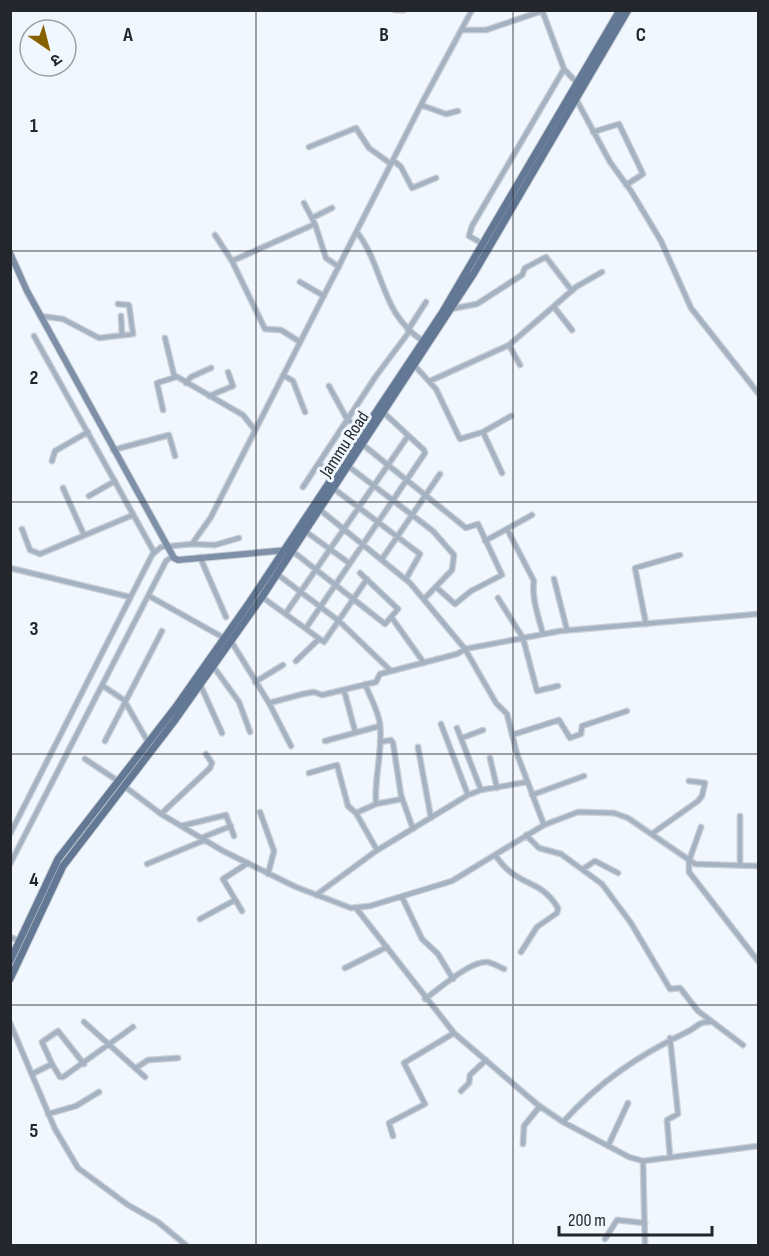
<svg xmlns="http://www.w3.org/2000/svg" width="769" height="1256" viewBox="0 0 769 1256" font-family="'Sofia Sans Condensed','Noto Sans Devanagari',sans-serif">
<rect width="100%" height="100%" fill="#f1f7fe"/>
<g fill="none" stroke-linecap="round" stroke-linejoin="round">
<defs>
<path id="street" d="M 395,10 L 404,10
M 542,10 L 564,69 L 577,83
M 463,30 L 486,30 L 542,11
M 576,99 L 610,162 L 631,191 L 661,241 L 691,308 L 758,393
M 421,105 L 446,114 L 458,111
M 593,132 L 619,124 L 643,174 L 626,185
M 309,147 L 356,128 L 369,148 L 391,164
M 393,160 L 401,167 L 412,188 L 436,178
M 304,203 L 315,224
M 312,218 L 332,208
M 357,232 C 385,269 380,313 423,341
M 215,235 L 232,261 L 315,224 L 326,258 L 339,267
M 483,244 L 469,236 L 472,226 L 564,69
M 232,261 L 265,329 L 281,330 L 300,342
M 300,282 L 324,296
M 554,307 L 572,330
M 451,309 L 477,304 L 522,275 L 525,268 L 546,257 L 572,291
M 40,316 L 63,319 L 99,338 L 133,334 L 129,305 L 118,304
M 121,316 L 122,335
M 408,330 L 426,302
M 34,336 L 154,552
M 165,338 L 174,375 L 243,415 L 255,430
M 509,345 L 520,365
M 414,365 L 436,389 L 460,439 L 483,432 L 511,416
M 283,375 L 293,381 L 305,412
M 430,381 L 509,345 L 576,287 L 602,272
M 186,383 L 191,377 L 211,368
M 329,386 L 347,419 L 361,430
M 209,396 L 233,386 L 228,372
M 163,410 L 157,383 L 176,377
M 483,432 L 502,473
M 362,444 L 466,528 L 478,524 L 502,575 L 471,591 L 455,604 L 436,587
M 113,450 L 169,435 L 175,456
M 52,461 L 55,451 L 88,432
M 318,464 L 334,473
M 348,466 L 433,531 L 454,555 L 452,570 L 425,598
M 303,487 L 376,376 L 409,332
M 63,488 L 84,535
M 333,488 L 420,554 L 406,579
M 89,496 L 115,481
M 319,509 L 410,583 L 465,649 L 560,631 L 758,614
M 22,529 L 30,550 L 40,554 L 133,515
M 507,529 L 534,581 C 531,596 539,619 543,634
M 305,531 L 349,563
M 485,541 L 532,515
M 192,544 L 215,545 L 239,538
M 291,550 L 385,624 L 398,609 L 360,573
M 200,557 L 226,617
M 382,559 L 440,474
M 10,568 L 130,597
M 277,574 L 339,621 L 391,671
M 554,579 L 567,630
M 149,596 L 224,638
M 262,597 L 324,642 L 367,579
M 498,598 L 523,638 L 537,691 L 558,686
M 286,613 L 408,436
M 392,618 L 424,663
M 646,624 L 635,568 L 680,555
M 306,628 L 425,453 L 424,450 L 383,412
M 231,641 L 269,703 L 303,694 L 314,692 L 322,695 L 376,682 L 380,674 L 457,654 L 465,649 L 496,703 L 507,714 L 517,754 L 544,825
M 296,661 L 319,639
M 213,666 L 239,702 L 250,732
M 255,682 L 283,665
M 200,684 L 222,733
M 365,684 C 370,697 378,710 380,724 C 383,751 374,777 376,804
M 103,686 L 124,700 L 148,742
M 344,690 L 355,731
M 269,703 L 291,746
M 441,724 L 468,795
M 457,728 L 481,790
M 512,735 L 559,720 L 570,738 L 581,734 L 582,726 L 627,711
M 462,738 L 483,730
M 105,741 L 162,631
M 325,741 L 380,726
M 380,742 L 391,740 L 393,743 L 401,795 L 413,829
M 418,747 L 431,818
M 490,758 L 497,788
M 85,759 L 118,781
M 309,773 L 337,765 L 348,806 L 356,813 L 377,850
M 124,786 L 161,814 L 223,851 L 296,887 L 351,908 L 370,906 L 452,881 L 544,825 L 578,812 L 614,813 L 628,818 L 695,864 L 758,866
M 532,795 L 584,776
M 260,812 L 274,851 L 268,874
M 356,813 L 376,804 L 402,799
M 161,814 L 210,768 L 212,763 L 206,754
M 740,816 L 740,864
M 181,826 L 226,815 L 234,836
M 701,827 L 689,861 L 689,872 L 758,961
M 653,833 L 698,801 L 702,796 L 705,783 L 689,781
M 10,834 L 152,555 L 161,547 L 192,544 L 211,517 L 424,99 L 472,10
M 526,835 L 539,848 L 561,854 L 602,884 L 631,923 L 670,989 L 680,988 L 698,1011 L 743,1045
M 201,838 L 231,826
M 495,855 C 499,860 503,866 508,870 C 526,886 542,882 558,908 L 557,913 L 537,927 L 521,952
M 10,864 L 166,561 L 173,556
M 147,864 L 205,840
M 583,869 L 595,861 L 618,873
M 316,895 L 376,851 L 468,795 L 481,790 L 527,782
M 402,897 L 422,939 L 438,954 L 453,979
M 356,908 L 454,1033 L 538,1105 L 563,1122 L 629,1157 L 643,1161 L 758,1146
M 242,911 L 223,879 L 248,863
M 200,919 L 235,900
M 10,937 L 20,941
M 345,968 L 387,947
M 425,999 C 439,989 469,962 486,962 C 492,962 499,967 504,969
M 84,1022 L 145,1077
M 10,1023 L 55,1129 L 78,1168 L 128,1205 L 158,1222 L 187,1246
M 52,1064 L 42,1042 L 58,1031 L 84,1064
M 136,1068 L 148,1060 L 178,1058
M 32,1074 L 52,1064 L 60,1077 L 63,1077 L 133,1027
M 461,1091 L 469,1083 L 470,1075 L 486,1060
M 48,1114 L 76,1106 L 99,1092
M 563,1122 C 599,1082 639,1055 687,1032 C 698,1027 698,1021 711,1022
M 393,1136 L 389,1123 L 425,1104 L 404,1063 L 454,1033
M 523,1144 L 524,1126 L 540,1106
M 608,1146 L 628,1103
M 670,1157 L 667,1120 L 678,1114 L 670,1038
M 643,1161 L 645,1246
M 605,1239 L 617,1220 L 645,1223"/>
<path id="secondary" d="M 10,253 L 27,291 L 174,558 L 178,560 L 288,550"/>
<path id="primary" d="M 10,961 L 58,859 L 175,708 L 249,603 L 442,313 L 620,10
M 10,979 L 63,866 L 175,720 L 262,597 L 474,273 L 628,10"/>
</defs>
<use href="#street" stroke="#ccd1d8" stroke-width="7"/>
<use href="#secondary" stroke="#ccd1d8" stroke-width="8"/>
<use href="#primary" stroke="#ccd1d8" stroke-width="9"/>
<use href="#street" stroke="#a5b2c2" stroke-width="4.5"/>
<use href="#secondary" stroke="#7e90a8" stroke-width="6"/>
<use href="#primary" stroke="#637894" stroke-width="7"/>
</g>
<path fill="none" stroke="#23262a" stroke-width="1.5" stroke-opacity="0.55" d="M 256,10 L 256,1246M 513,10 L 513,1246M 10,251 L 758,251M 10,502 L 758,502M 10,754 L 758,754M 10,1005 L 758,1005"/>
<g text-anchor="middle" stroke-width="6" stroke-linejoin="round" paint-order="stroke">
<g font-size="18" fill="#23262a" stroke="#f1f7fe">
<text transform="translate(344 444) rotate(-57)" y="6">Jammu Road</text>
</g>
</g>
<g font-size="20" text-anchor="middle" font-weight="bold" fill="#23262a" stroke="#f1f7fe" stroke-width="6" stroke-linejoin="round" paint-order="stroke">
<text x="128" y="41">A</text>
<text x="384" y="41">B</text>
<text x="641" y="41">C</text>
<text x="34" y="132">1</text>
<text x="34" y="384">2</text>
<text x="34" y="635">3</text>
<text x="34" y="886">4</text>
<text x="34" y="1137">5</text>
</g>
<rect width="769" height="1256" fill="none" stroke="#23262a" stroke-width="24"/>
<g transform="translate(48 48) rotate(145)"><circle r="28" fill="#f1f7fe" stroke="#9fa3a9" stroke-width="1.5"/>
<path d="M0-4.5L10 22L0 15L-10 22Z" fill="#876200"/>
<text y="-9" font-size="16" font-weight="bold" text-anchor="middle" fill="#23262a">उ</text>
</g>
<path d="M559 1226v9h153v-9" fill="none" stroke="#23262a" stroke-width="3"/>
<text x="568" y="1226" font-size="18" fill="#23262a" stroke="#f1f7fe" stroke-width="4.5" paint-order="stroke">200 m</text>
</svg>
